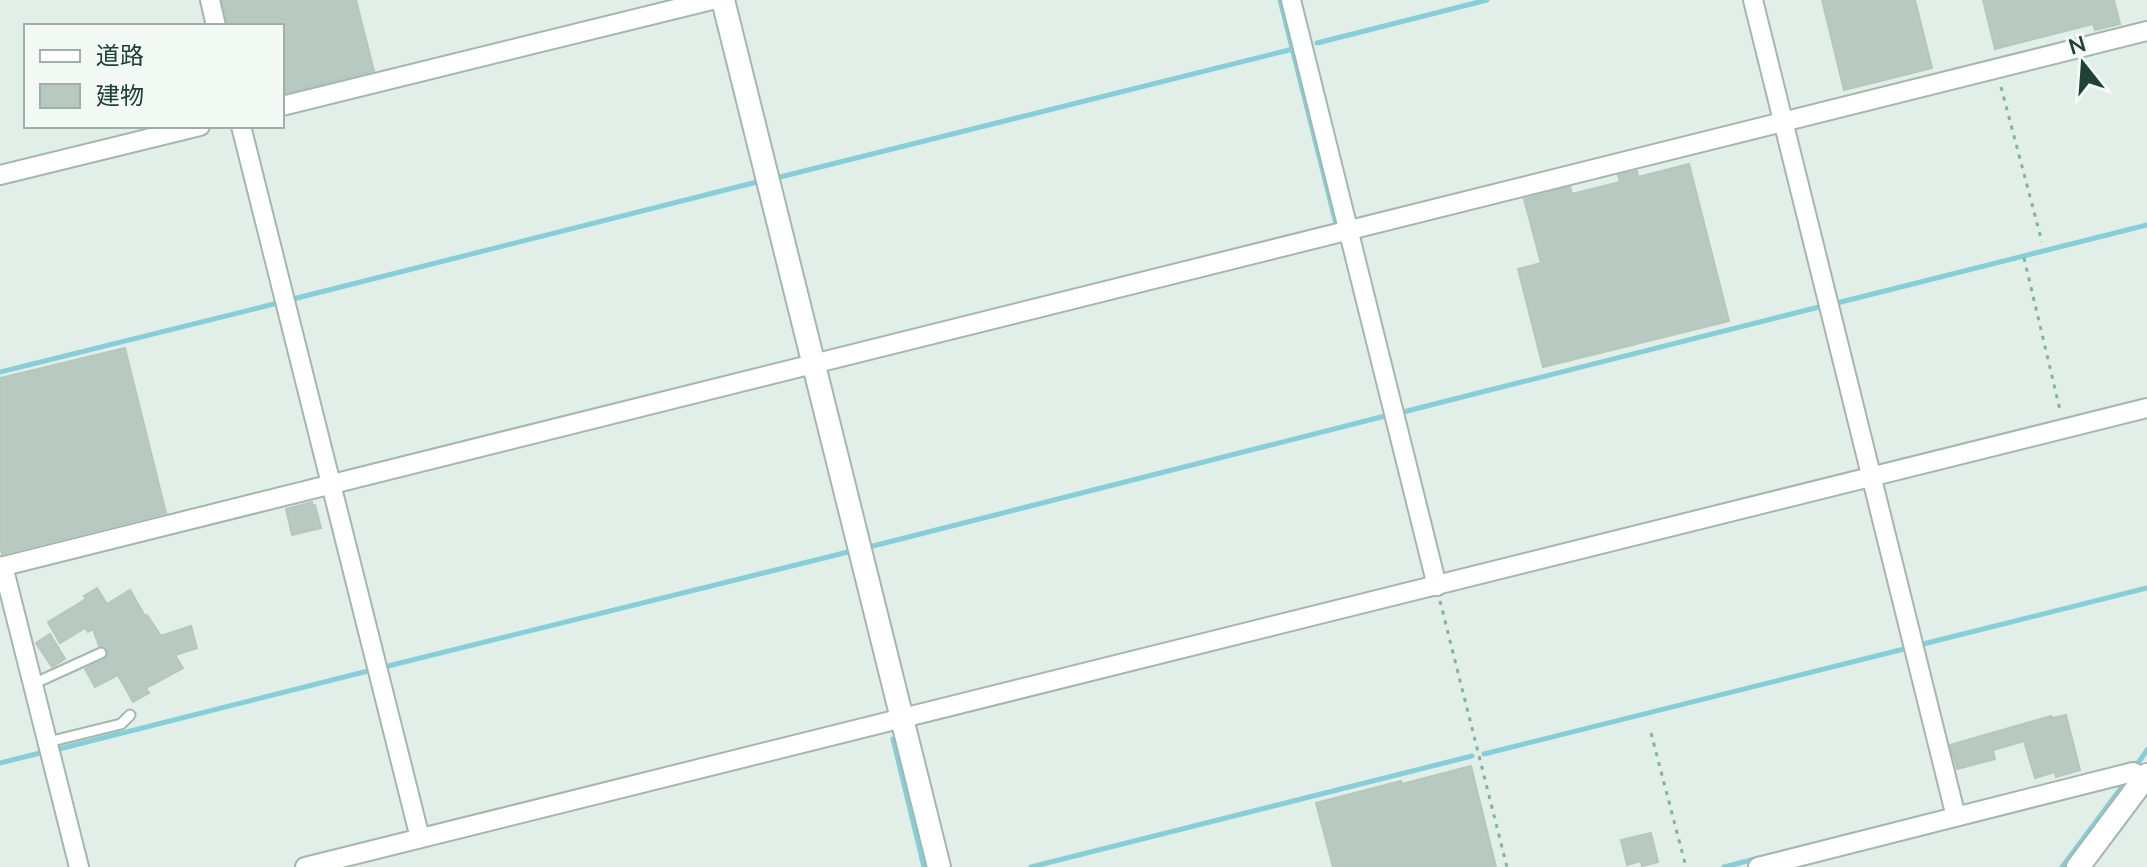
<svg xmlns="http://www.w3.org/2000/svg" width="2147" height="867" viewBox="0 0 2147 867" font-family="Mulish,'Noto Sans JP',sans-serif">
<rect width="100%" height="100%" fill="#e2eee8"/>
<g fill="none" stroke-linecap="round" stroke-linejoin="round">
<path stroke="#86ced8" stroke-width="5" d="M 1280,0 L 1336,224
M 1317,43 L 1487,0
M 780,177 L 1293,49
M 293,299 L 757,182
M 1837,303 L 2147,225
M 0,372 L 274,304
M 1399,413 L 1823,306
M 873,546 L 1389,415
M 1919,645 L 2147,588
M 384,667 L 848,552
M 893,739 L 924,867
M 55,750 L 372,670
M 1484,754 L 1908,648
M 0,763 L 44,752
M 2131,765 L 2138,763 L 2147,750
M 1031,867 L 1472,756
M 1724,867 L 1759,858
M 2062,867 L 2124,784"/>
</g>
<path fill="#b7c9c1" stroke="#b4c8bf" stroke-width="2" d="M 222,0 L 356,0 L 374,71 L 282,94 L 282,26 L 228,26 Z
M 1822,0 L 1915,0 L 1932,68 L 1844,90 Z
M 1983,0 L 2114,0 L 2120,24 L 2095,30 L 2093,24 L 1995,49 Z
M 1689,164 L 1729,321 L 1543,367 L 1518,269 L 1541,263 L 1524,199 L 1570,187 L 1572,194 L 1620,182 L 1618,175 L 1637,171 L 1638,177 Z
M 125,348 L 166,513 L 2,554 L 0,545 L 0,378 Z
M 312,502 L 312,505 L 315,505 L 321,528 L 292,535 L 286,509 Z
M 97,588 L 107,604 L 130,590 L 145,616 L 147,615 L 161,636 L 191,626 L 197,648 L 175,655 L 183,668 L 146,688 L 149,693 L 133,702 L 118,675 L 95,687 L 85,669 L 104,660 L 108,654 L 106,647 L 99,646 L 93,629 L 88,632 L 85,628 L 60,643 L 48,622 L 86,599 L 84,596 Z
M 50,634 L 65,659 L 52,667 L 36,643 Z
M 2066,715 L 2080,770 L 2056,777 L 2055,772 L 2035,778 L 2024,741 L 1993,750 L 1995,759 L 1957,769 L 1950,745 L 2051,716 L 2051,718 Z
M 1471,766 L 1496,867 L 1333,867 L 1316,803 L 1401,781 L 1402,784 Z
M 1651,833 L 1658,862 L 1642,866 L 1641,861 L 1627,865 L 1621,840 Z"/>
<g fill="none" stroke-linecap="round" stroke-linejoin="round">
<defs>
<path id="service" d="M 33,684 L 101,653
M 48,742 L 121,724 L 130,715"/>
<path id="minor" d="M 210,0 L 216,26
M 1291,0 L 1437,586
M 1753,0 L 1956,817
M 282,106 L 712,0
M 241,126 L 420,838
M 0,175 L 200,126
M 3,566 L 79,867
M 0,567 L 2147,31
M 305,867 L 2147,408
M 1758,867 L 2133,772 L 2147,779"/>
<path id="tertiary" d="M 723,0 L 939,867
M 2078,867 L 2147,775"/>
</defs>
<use href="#service" stroke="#a4b7af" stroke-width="13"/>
<use href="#minor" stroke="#a4b7af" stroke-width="22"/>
<use href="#tertiary" stroke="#a4b7af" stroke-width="26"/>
<path stroke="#80b4a2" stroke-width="3" stroke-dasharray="4 6" stroke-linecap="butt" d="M 2001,87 L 2042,242
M 2024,258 L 2060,410
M 1440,601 L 1507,867
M 1651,733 L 1686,867"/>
<use href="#service" stroke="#fff" stroke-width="9"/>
<use href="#minor" stroke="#fff" stroke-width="18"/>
<use href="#tertiary" stroke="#fff" stroke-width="22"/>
</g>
<rect x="24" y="24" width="260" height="104" fill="#f3faf6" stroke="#9fb0aa" stroke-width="2"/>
<rect x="40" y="50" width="40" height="12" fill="#ffffff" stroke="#9fb0aa" stroke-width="2"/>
<text x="96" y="64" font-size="24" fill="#204137">道路</text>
<rect x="40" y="84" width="40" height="24" fill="#b7c9c1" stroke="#9fb0aa" stroke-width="2"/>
<text x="96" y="104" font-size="24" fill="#204137">建物</text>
<g transform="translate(2083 64) rotate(343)" stroke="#f3faf6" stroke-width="6" paint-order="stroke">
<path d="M0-6L14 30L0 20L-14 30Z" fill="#204137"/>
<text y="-12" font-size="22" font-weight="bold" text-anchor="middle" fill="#204137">N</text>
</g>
</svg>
